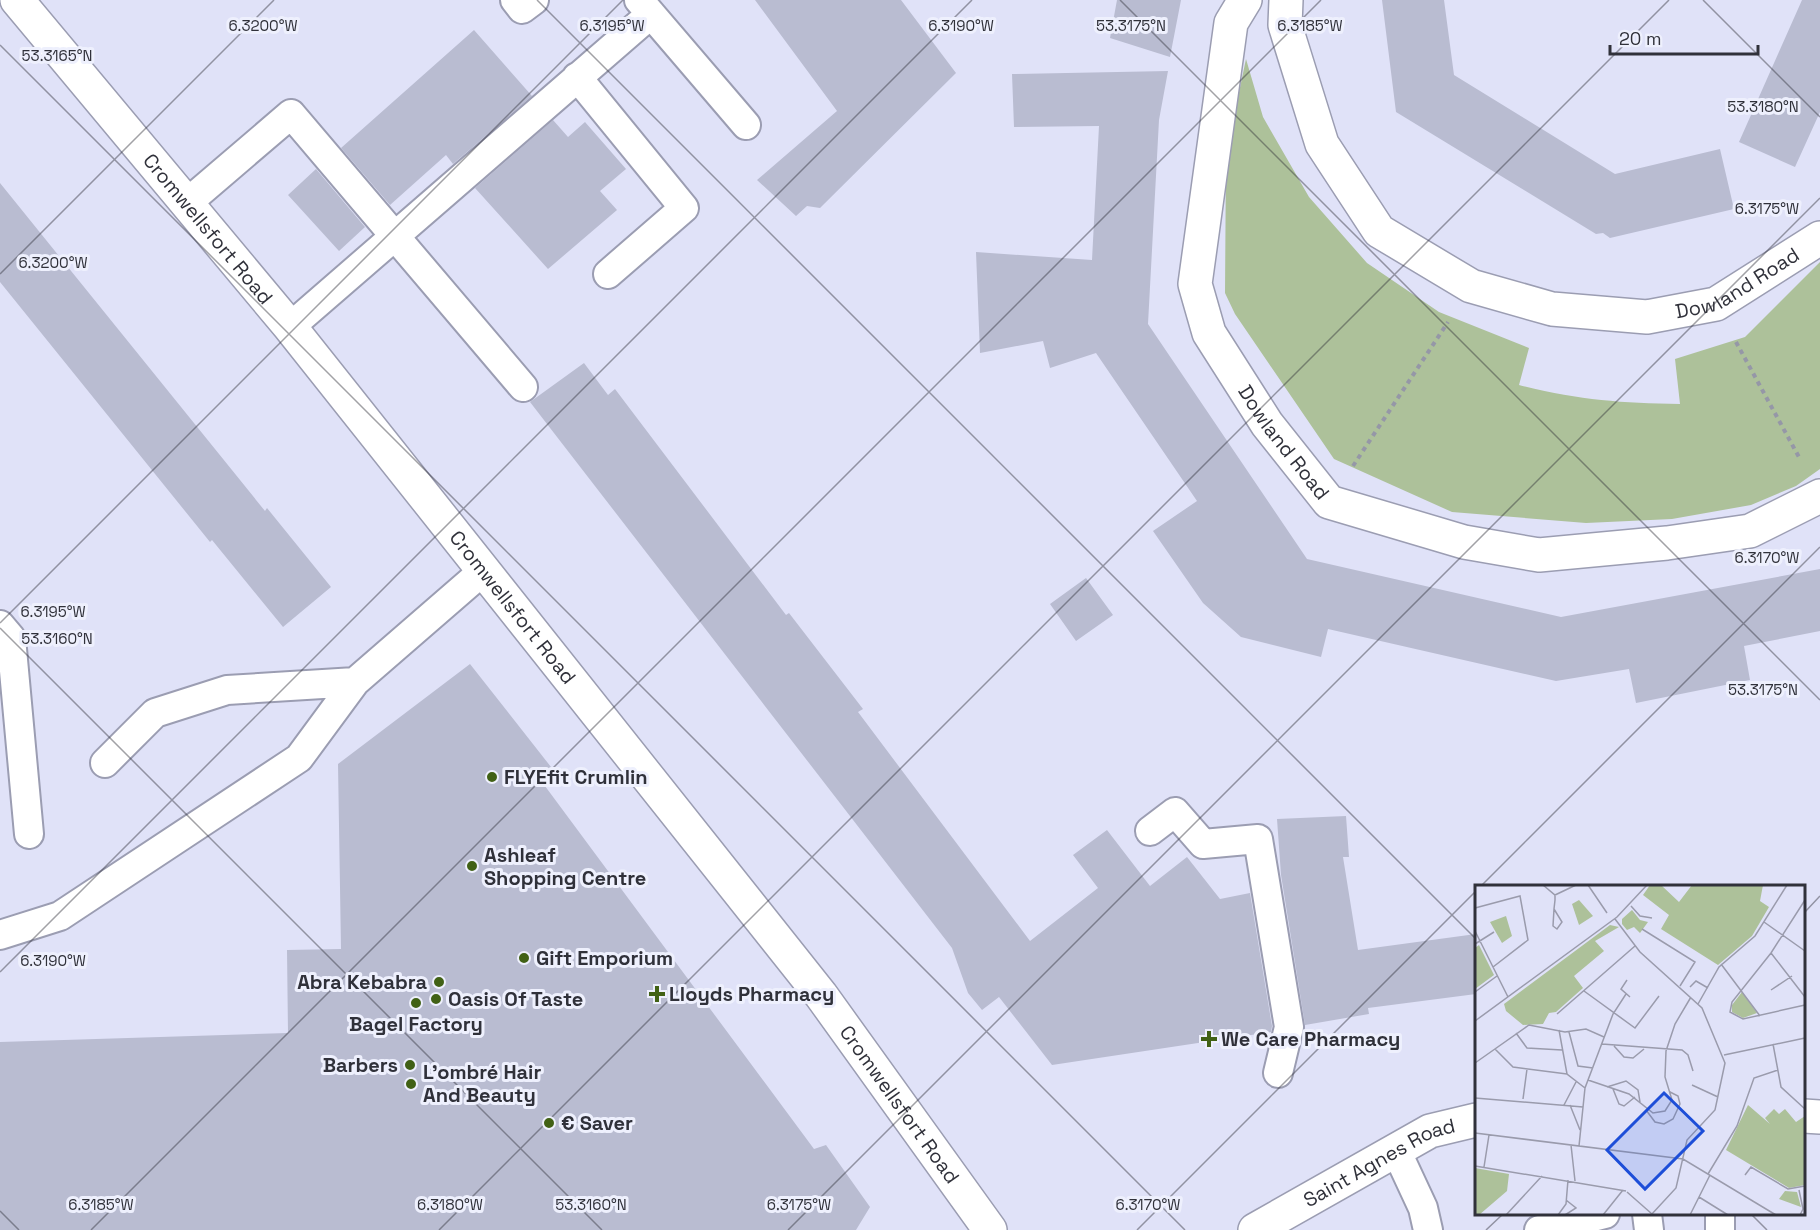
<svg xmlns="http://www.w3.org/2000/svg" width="1820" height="1230" viewBox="0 0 1820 1230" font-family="'Space Grotesk',sans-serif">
<rect width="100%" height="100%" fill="#e0e2f8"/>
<path fill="#adc19a" d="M 1246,59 L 1263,117 L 1309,197 L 1367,263 L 1439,312 L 1529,348 L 1519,385 C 1578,400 1620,403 1680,404 L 1675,359 L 1745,337 L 1820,262 L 1820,469 L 1796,486 L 1751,505 L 1672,519 L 1586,523 L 1452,512 L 1334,459 L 1235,314 L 1225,293 L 1226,154 Z"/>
<path fill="#b9bcd1" d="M 755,0 L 901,0 L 956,73 L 820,208 L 807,206 L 796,216 L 757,180 L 837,111 Z
M 1117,0 L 1181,0 L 1170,57 L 1110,38 Z
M 1382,0 L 1444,0 L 1454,75 L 1615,174 L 1720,149 L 1734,209 L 1610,238 L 1603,233 L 1596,234 L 1396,112 Z
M 1802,0 L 1820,0 L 1820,112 L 1795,167 L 1739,142 Z
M 474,30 L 532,96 L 453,164 L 446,155 L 390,205 L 341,148 Z
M 1168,71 L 1159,120 L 1148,324 L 1307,559 L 1561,617 L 1820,569 L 1820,631 L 1744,646 L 1750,680 L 1636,703 L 1629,669 L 1556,681 L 1328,629 L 1321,657 L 1241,637 L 1203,603 L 1153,531 L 1197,501 L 1096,353 L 1050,368 L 1043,341 L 980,353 L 976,252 L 1092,260 L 1099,126 L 1014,127 L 1012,74 Z
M 553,120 L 568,137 L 585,122 L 626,169 L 600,191 L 617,210 L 548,269 L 475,188 Z
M 316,169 L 365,227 L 339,251 L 288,195 Z
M 0,183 L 265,511 L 267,508 L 331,587 L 283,627 L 212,540 L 210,542 L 0,282 Z
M 584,363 L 608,395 L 615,389 L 786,615 L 789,613 L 863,709 L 858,712 L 1030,941 L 1098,888 L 1073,855 L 1107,830 L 1150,886 L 1187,857 L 1220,899 L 1250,893 L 1272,1026 L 1271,1032 L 1052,1065 L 999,997 L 982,1010 L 968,993 L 952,948 L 530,402 Z
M 1086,578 L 1113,615 L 1076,641 L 1050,604 Z
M 470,664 L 551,767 L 542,782 L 814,1149 L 826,1145 L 870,1207 L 856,1230 L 0,1230 L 0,1042 L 288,1033 L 287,950 L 341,949 L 338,764 Z
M 1346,816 L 1349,857 L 1343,857 L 1358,950 L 1476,934 L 1476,994 L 1368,1008 L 1369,1014 L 1305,1025 L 1281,875 L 1277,819 Z"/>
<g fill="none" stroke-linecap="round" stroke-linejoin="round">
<defs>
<path id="service" d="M 515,0 L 522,9 L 534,0
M 639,0 L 746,125
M 577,77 L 684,208 L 608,274
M 187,203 L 291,114 L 523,387
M 290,327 L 651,14
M 0,625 L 11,638 L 29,834
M 105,763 L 155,713 L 227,690 L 355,682 L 483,571
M 1150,831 L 1175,812 L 1203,844 L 1258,839 L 1289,1027 L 1278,1073
M 0,935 L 60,916 L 299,758 L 355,682
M 1396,1150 L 1423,1208 L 1428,1230
M 1647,1214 L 1649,1230
M 1720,1214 L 1720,1230
M 1539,1230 L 1605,1214"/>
<g id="minor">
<path id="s1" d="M 1245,0 L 1231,23 L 1195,284 L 1209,333 L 1267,424 L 1329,502 L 1464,542 L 1539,555 L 1667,543 L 1750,531 L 1820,496"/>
<path id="s2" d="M 1286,0 L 1285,25 L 1322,144 L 1379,231 L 1471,286 L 1552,309 L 1647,317 L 1716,304 L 1820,238"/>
</g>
<g id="tertiary">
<path d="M 1804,1116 L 1820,1117"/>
<path id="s3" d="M 1255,1230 L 1430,1131 L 1476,1120"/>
</g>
<g id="secondary">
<path id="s4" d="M 17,0 L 290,327 L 821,995 L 990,1230"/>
</g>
</defs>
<use href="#service" stroke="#9b9db2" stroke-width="32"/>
<use href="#minor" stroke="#9b9db2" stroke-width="36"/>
<use href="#tertiary" stroke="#9b9db2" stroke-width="36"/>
<use href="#secondary" stroke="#9b9db2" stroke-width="36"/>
<path stroke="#9597a7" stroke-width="4" stroke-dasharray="4.5 4.5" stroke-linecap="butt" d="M 1736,342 L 1800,459
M 1353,466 L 1448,322"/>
<use href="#service" stroke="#fff" stroke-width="28"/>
<use href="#minor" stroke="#fff" stroke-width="33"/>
<use href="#tertiary" stroke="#fff" stroke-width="33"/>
<use href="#secondary" stroke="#fff" stroke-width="33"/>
</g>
<path fill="none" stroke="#30313a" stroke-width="1.5" stroke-opacity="0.45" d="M 537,0 L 1476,939M 1120,0 L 1820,700M 1703,0 L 1820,117M 0,45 L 1185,1230M 0,274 L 274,0M 0,623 L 623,0M 0,628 L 602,1230M 1481,886 L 1820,547M 1804,913 L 1820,896M 0,972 L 972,0M 0,1211 L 19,1230M 1751,1214 L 1767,1230M 91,1230 L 1321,0M 439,1230 L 1669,0M 788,1230 L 1820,198M 1137,1230 L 1476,891M 1486,1230 L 1503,1214"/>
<g fill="#416115" stroke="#eef0fd" stroke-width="2">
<circle cx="492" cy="777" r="6"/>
<circle cx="472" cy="866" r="6"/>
<circle cx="524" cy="958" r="6"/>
<circle cx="439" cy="982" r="6"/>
<path d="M654 985h6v6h6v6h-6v6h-6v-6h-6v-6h6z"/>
<circle cx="436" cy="999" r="6"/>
<circle cx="416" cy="1003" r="6"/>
<path d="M1206 1030h6v6h6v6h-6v6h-6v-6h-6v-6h6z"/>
<circle cx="410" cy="1065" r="6"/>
<circle cx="411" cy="1084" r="6"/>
<circle cx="549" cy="1123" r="6"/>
</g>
<g text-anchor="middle" stroke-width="6" stroke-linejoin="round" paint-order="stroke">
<g font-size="20" fill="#30313a" stroke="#eef0fd">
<text dy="7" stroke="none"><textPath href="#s4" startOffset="298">Cromwellsfort Road</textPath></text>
<text dy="7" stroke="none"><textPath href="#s2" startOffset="638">Dowland Road</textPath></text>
<text dy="7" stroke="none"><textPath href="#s1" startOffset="474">Dowland Road</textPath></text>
<text dy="7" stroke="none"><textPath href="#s4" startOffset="784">Cromwellsfort Road</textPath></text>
<text dy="7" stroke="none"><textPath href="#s4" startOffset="1414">Cromwellsfort Road</textPath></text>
<text dy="7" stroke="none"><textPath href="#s3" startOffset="142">Saint Agnes Road</textPath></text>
</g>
<g font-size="20" font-weight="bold" fill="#30313a" stroke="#eef0fd" text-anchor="start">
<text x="504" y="784">FLYEfit Crumlin</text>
<text x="484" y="862">Ashleaf<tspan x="484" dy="23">Shopping Centre</tspan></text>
<text x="536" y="965">Gift Emporium</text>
<text x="427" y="989" text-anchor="end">Abra Kebabra</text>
<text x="669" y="1001">Lloyds Pharmacy</text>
<text x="448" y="1006">Oasis Of Taste</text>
<text x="416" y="1031" text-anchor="middle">Bagel Factory</text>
<text x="1221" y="1046">We Care Pharmacy</text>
<text x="398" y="1072" text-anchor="end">Barbers</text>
<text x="423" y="1079">L'ombré Hair<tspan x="423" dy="23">And Beauty</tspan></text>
<text x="561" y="1130">€ Saver</text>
</g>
</g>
<g transform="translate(1475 885)">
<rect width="330" height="330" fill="#e0e2f8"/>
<path d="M 175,0 L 186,0 L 204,17 L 217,0 L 288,0 L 285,16 L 294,22 L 277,51 L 243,80 L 186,44 L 194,30 L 168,10 ZM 104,15 L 118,31 L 104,40 L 97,19 ZM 157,25 L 165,35 L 173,37 L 165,48 L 159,42 L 152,45 L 147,39 L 147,34 ZM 31,31 L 37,51 L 27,58 L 15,37 ZM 135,40 L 144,42 L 120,56 L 129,66 L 99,91 L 108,103 L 81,127 L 74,128 L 68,139 L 48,140 L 31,126 L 29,119 ZM 4,60 L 19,90 L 0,104 L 0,63 ZM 267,107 L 282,128 L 268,133 L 257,127 L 257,120 ZM 273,220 L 295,239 L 290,233 L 299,224 L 304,229 L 310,224 L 321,237 L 330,231 L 330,300 L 314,303 L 251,265 ZM 0,283 L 34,289 L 32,306 L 4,330 L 0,330 ZM 310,306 L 322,307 L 326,322 L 304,314 Z" fill="#adc19a"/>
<path fill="none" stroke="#9a9bac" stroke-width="1.5" d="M 68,0 L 80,10 L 101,0M 113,0 L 132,28M 330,15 L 296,68 L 257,117 L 255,127 L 268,134 L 330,120M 156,21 L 165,31 L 177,33M 0,23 L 45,11 L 53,55 L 18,82M 79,24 L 87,37 L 82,44 L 78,41 L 79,24 L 80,15 L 80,10M 140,34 L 165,67 L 227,123 L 250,178 L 240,225 L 212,255 L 201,303 L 176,330M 289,37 L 330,66M 167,44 L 220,77 L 205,101M 0,46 L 33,112M 0,59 L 19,47M 296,68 L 330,112M 246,79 L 285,131M 152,95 L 146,104 L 155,112M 215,102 L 221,96 L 233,103M 296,105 L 317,91M 109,106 L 160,143 L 184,111M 0,107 L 22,91M 223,119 L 244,82 L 280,51 L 312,0M 82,129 L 160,61M 0,136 L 142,32 L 172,0M 84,145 L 92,189 L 110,203M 94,147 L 103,181 L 118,183M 41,148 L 52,163 L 87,165M 127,159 L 207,165 L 213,170 L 218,186M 298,159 L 306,202 L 330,224M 139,161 L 149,172 L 158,173 L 169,164M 20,164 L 38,182 L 92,189M 249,170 L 330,153M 0,178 L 54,140 L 90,147 L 111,144 L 129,152M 113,195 L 154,209 L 178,228 L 190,226 L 197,215 L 190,192 L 191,166 L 200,139 L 216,112M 217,200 L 243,212M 132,202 L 151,196 L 163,205 L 165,217M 138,204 L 144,219 L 149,221 L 160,212M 0,213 L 108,222M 48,214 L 52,184M 89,220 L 101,197M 95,220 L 105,245M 171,225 L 180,237 L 189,239 L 198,234 L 205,219 L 203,211 L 195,207M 0,248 L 208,274 L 301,330M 96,260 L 100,296M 104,261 L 110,203 L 138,129 L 151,109M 0,281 L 151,306M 9,282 L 14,250M 233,289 L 262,241 L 279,193 L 303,185M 270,290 L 276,282 L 313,304 L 330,301M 324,305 L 328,324 L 325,330M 152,307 L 177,329M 224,312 L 253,330M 31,330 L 67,291M 83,330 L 91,319 L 93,295M 90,330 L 101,323 L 91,315M 128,330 L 148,305M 215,330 L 235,290"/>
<path fill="#1d4ed8" fill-opacity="0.15" stroke="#1d4ed8" stroke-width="3" d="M 189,208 L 228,246 L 170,304 L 132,265 Z"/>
<rect width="330" height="330" fill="none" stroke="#30313a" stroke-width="3"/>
</g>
<g font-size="15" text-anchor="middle" fill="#30313a" stroke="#eef0fd" stroke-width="6" stroke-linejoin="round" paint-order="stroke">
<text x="263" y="31">6.3200°W</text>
<text x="612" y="31">6.3195°W</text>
<text x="961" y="31">6.3190°W</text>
<text x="1131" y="31">53.3175°N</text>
<text x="1310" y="31">6.3185°W</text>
<text x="57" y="61">53.3165°N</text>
<text x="1763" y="112">53.3180°N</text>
<text x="1767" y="214">6.3175°W</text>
<text x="53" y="268">6.3200°W</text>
<text x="1767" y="563">6.3170°W</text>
<text x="53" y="617">6.3195°W</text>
<text x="57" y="644">53.3160°N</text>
<text x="1763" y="695">53.3175°N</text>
<text x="53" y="966">6.3190°W</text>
<text x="101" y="1210">6.3185°W</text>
<text x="450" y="1210">6.3180°W</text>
<text x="799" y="1210">6.3175°W</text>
<text x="1148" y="1210">6.3170°W</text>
<text x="591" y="1210">53.3160°N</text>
</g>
<path d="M1610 45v9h148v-9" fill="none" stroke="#30313a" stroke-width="3"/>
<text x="1619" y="45" font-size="18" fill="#30313a" stroke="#eef0fd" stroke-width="4.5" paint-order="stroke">20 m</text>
</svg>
